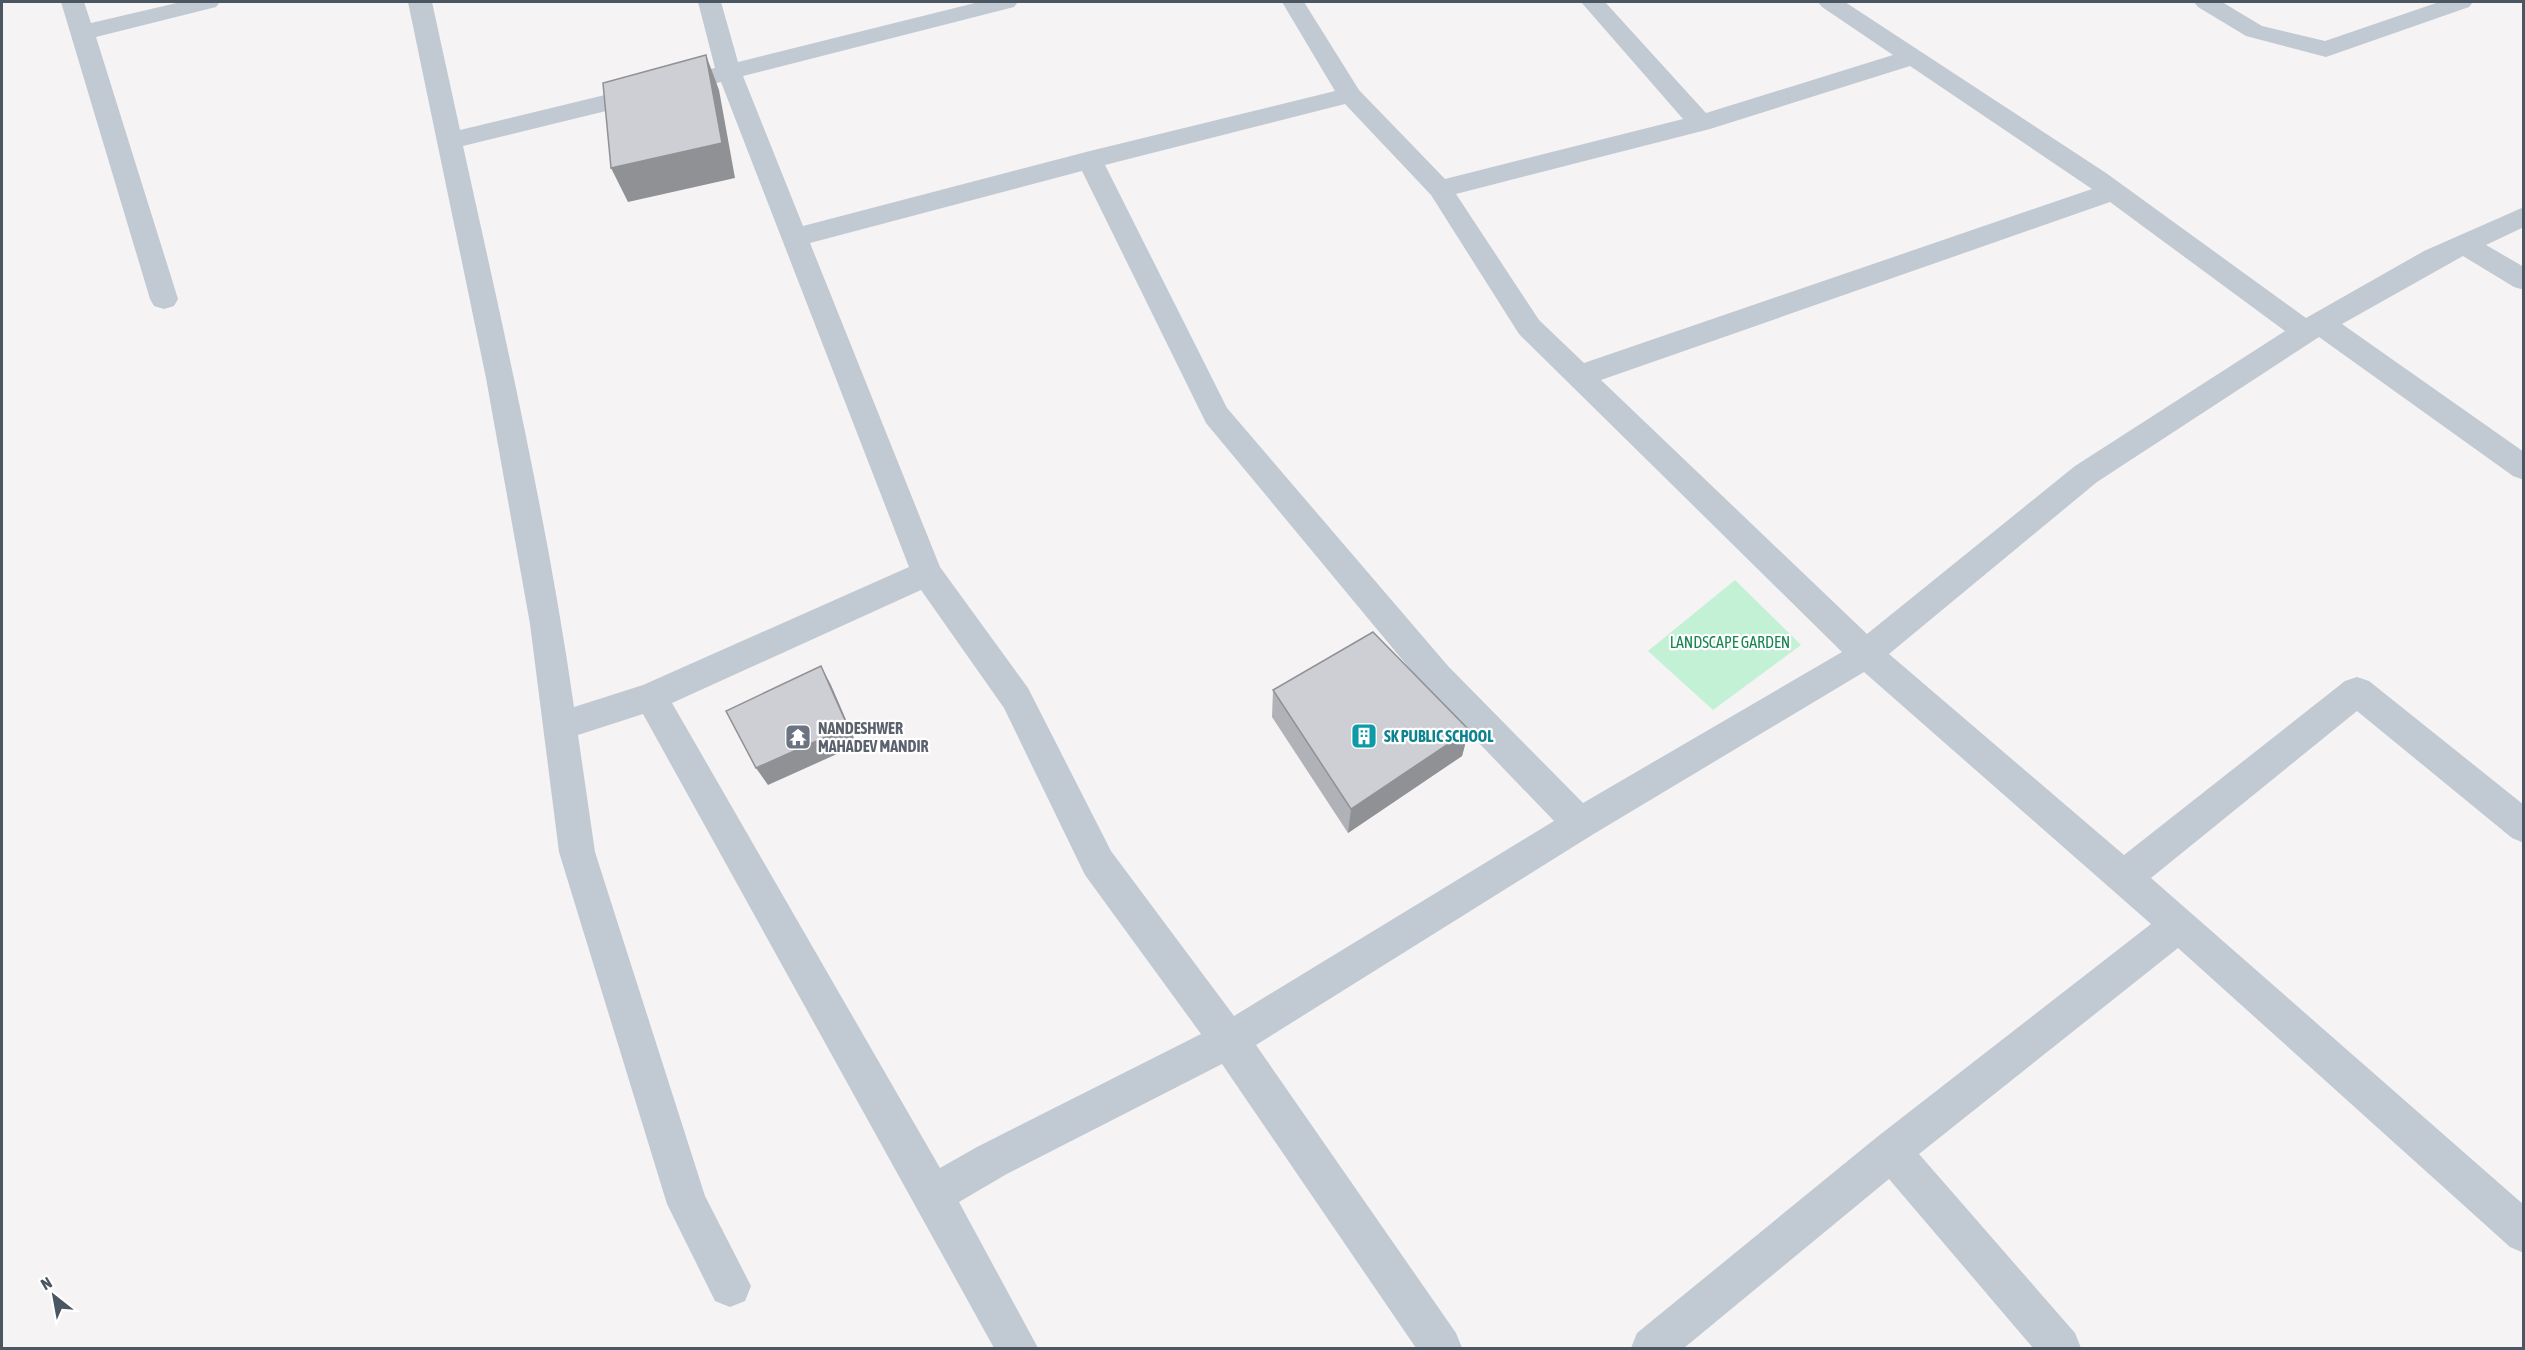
<svg xmlns="http://www.w3.org/2000/svg" width="2525" height="1350" viewBox="0 0 2525 1350" font-family="'Asap Condensed',sans-serif">
<rect width="100%" height="100%" fill="#f5f3f3"/>
<path fill="#c3f1d5" d="M 1735,580 L 1801,645 L 1713,710 L 1648,651 Z"/>
<g fill="none" stroke-linecap="round" stroke-linejoin="round">
<path fill="#c1cad2" fill-rule="evenodd" d="M 61,2 L 84,2 L 91,23 L 181,2 L 220,2 L 216,7 L 96,37 L 178,299 L 174,306 L 164,309 L 154,306 L 150,299 Z
M 408,2 L 432,2 L 460,130 L 650,84 L 659,86 L 662,92 L 659,98 L 463,146 C 504,332 547,518 574,707 L 643,685 L 909,567 L 721,82 L 709,85 L 700,83 L 697,77 L 700,71 L 715,68 L 698,2 L 721,2 L 738,62 L 979,2 L 1018,2 L 1014,7 L 743,76 L 803,226 L 1090,151 L 1335,91 L 1282,2 L 1304,2 L 1359,90 L 1445,179 L 1683,119 L 1581,2 L 1605,2 L 1706,113 L 1893,55 L 1822,7 L 1818,2 L 1845,2 L 2106,173 L 2306,318 L 2424,251 L 2524,207 L 2524,227 L 2486,245 L 2524,267 L 2524,290 L 2514,287 L 2463,256 L 2342,324 L 2524,452 L 2524,480 L 2513,476 L 2319,337 L 2097,482 L 1889,654 L 2124,855 L 2345,681 L 2357,677 L 2369,681 L 2524,805 L 2524,843 L 2512,838 L 2357,711 L 2151,878 L 2524,1205 L 2524,1253 L 2510,1247 L 2178,948 L 1919,1154 L 2075,1333 L 2081,1348 L 2033,1348 L 1889,1179 L 1684,1348 L 1631,1348 L 1637,1333 L 1877,1137 L 2151,924 L 1864,672 L 1592,835 L 1256,1045 L 1456,1333 L 1462,1348 L 1416,1348 L 1222,1064 L 1005,1175 L 959,1202 L 1038,1348 L 994,1348 L 643,714 L 578,735 L 595,852 L 705,1196 L 751,1286 L 745,1301 L 730,1307 L 715,1301 L 667,1204 L 559,852 L 530,624 L 486,378 ZM 1910,66 L 2092,189 L 1584,363 L 1539,320 L 1456,194 L 1710,129 ZM 1345,104 L 1431,195 L 1519,334 L 1842,652 L 1583,803 L 1448,666 L 1227,408 L 1105,165 ZM 1082,171 L 1206,423 L 1424,686 L 1554,821 L 1234,1016 L 1111,851 L 1028,688 L 940,567 L 810,243 ZM 2110,202 L 2285,331 L 2075,466 L 1867,634 L 1601,380 ZM 921,590 L 1004,708 L 1085,875 L 1201,1034 L 977,1147 L 940,1168 L 672,703 Z
M 2194,2 L 2222,2 L 2262,26 L 2325,41 L 2439,2 L 2473,2 L 2469,7 L 2326,57 L 2246,36 L 2198,7 Z"/>
</g>
<path fill="#b0b2b7" d="M 1273,690 L 1469,730 L 1462,756 L 1348,833 L 1272,717 Z"/>
<path fill="#909195" d="M 706,55 L 719,90 L 735,178 L 628,202 L 611,168 Z
M 821,666 L 831,685 L 857,745 L 768,785 L 756,768 Z
M 1469,730 L 1462,756 L 1348,833 L 1351,809 Z"/>
<path fill="#cdcfd5" stroke="#909195" stroke-width="1.5" d="M 706,55 L 722,143 L 611,168 L 603,83 Z
M 1373,632 L 1469,730 L 1351,809 L 1273,690 Z
M 821,666 L 848,727 L 756,768 L 726,711 Z"/>
<defs>
<symbol id="building-square" viewBox="-11 -11 22 22"><rect x="-9" y="-9" width="18" height="18" rx="4" fill="#0f9aa8" stroke="#fff"/><path d="M-4-6H4V6H1V3H-1V6H-4ZM-2.5-4.3h1.7v1.8h-1.7ZM.8-4.3h1.7v1.8H.8ZM-2.5-1h1.7V.8h-1.7ZM.8-1h1.7V.8H.8Z" fill="#fff"/></symbol>
<symbol id="temple-square" viewBox="-11 -11 22 22"><rect x="-9" y="-9" width="18" height="18" rx="4" fill="#6b7280" stroke="#fff"/><path d="M0-6L5-2H3V0L6.5 2.5H4V6H1.5V3h-3V6H-4V2.5H-6.5L-3 0V-2H-5Z" fill="#fff"/></symbol>
</defs>
<g fill-rule="evenodd">
<use href="#building-square" x="1349" y="721" width="30" height="30"/>
<use href="#temple-square" x="783" y="722" width="30" height="30"/>
</g>
<g text-anchor="middle" stroke-width="4.5" stroke-linejoin="round" paint-order="stroke">
<g font-size="16" fill="#17864f" stroke="#fff">
<text x="1730" y="648">LANDSCAPE GARDEN</text>
</g>
<g font-size="16" font-weight="bold" fill="#5b616d" stroke="#fff" text-anchor="start">
<text x="818" y="734">NANDESHWER<tspan x="818" dy="18">MAHADEV MANDIR</tspan></text>
</g>
<g font-size="16" font-weight="bold" fill="#0d838f" stroke="#fff" text-anchor="start">
<text x="1384" y="742">SK PUBLIC SCHOOL</text>
</g>
</g>
<rect width="2525" height="1350" fill="none" stroke="#4a5661" stroke-width="6"/>
<g transform="translate(54 1296) rotate(329)" stroke="#ffffff" stroke-width="4.5" paint-order="stroke">
<path d="M0-4.5L10 22L0 15L-10 22Z" fill="#4a5661"/>
<text y="-9" font-size="16" font-weight="bold" text-anchor="middle" fill="#4a5661">N</text>
</g>
</svg>
